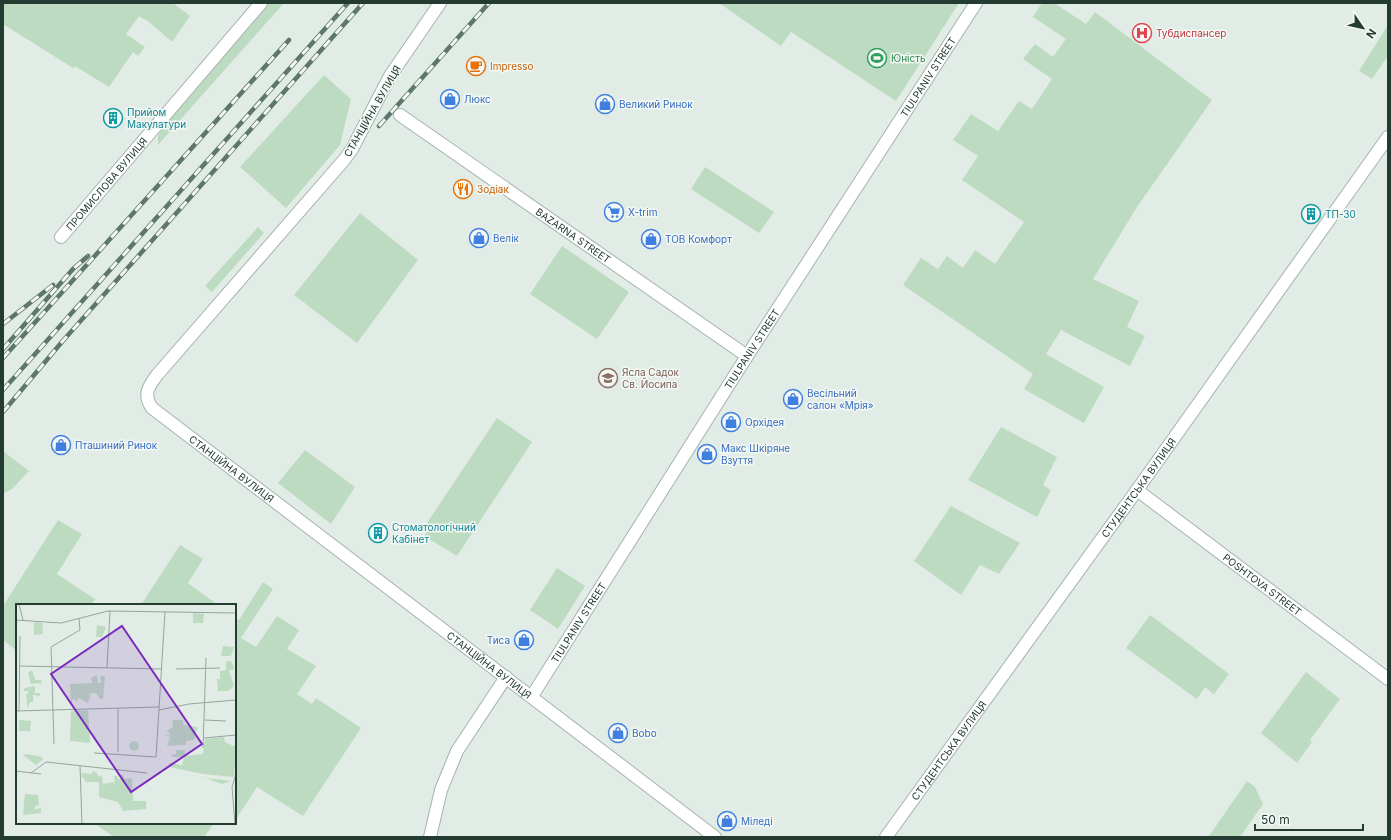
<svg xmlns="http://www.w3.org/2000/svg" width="1391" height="840" viewBox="0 0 1391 840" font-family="Inter,sans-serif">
<rect width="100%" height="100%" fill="#e2ece6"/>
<path fill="#bddbc0" d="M 3,3 L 173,3 L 190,16 L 172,42 L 149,22 L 139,16 L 126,34 L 145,47 L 138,56 L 133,52 L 109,87 L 75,66 L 73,68 L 3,24 Z
M 269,3 L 284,3 L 158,145 L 158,136 L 162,129 Z
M 719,3 L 959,3 L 896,101 L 791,32 L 781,46 Z
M 1042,3 L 1054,3 L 1086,24 L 1095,12 L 1212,100 L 1137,207 L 1093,279 L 1139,301 L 1127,327 L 1145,336 L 1130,366 L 1061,330 L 1046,354 L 1104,387 L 1084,423 L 1024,389 L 1033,374 L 903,285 L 921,258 L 938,269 L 947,256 L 963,268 L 975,250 L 995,264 L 1024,222 L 962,180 L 978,156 L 953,140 L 971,114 L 998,131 L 1019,101 L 1032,109 L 1052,79 L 1023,59 L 1035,44 L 1053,57 L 1066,39 L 1033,17 Z
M 1388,25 L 1388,56 L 1372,79 L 1359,71 Z
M 324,75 L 351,99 L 340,145 L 286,208 L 240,167 Z
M 705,167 L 774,212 L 759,233 L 691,189 Z
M 360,213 L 418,260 L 357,343 L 294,295 Z
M 258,227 L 264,233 L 212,292 L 205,286 Z
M 562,246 L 629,292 L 597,339 L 530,294 Z
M 497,418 L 532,442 L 457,556 L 424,536 L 431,526 L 427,523 Z
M 1001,427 L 1057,457 L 1043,485 L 1051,490 L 1037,517 L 968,480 Z
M 305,450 L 355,487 L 331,524 L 278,483 Z
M 3,451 L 29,471 L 12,489 L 3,494 Z
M 951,506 L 1020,543 L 999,574 L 980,565 L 961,595 L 914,561 Z
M 58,520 L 82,534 L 57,574 L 95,599 L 92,605 L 17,605 L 17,651 L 3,640 L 3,606 Z
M 180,545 L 203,559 L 188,583 L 214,602 L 213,603 L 216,605 L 141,605 Z
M 557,568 L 585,586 L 558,629 L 530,610 Z
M 263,582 L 273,589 L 241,638 L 256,647 L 277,616 L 299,630 L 287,649 L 316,666 L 297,694 L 312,704 L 316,698 L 361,728 L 303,816 L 257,787 L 235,821 L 235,618 L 239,620 Z
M 1150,615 L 1229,674 L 1214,694 L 1205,687 L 1197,699 L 1126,648 Z
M 1306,672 L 1340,699 L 1310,740 L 1312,742 L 1297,763 L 1261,733 Z
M 1247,781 L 1255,787 L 1263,804 L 1240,837 L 1209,836 Z
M 94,823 L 214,823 L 204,837 L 114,837 Z"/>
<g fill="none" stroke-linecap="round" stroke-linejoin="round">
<defs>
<g id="minor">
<path id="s1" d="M 440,3 L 390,76 L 352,149 L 344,160 L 157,375 C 148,387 143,395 152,408 L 715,837"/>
<path id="s2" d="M 400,115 L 747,356"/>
<path id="s3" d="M 61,237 L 261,3"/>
<path id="s4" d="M 1137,490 L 1388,679"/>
<path id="s5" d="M 532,696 L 747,356 L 976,3"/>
<path d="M 430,837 L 441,790 L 457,751 L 506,677"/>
<path id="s6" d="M 886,837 L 1137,490 L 1388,137"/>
</g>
</defs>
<use href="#minor" stroke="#a5b3ac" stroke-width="14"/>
<use href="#minor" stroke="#fff" stroke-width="12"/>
<defs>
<path id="rail" d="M 379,126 L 489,3
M 3,324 L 53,285
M 3,349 L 73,269 L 88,256
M 3,358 L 289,40
M 3,390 L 348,3
M 3,412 L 61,343 L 363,3"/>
</defs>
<use href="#rail" stroke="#5e776c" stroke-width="4.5"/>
<use href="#rail" stroke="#f3f8f5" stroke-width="3" stroke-dasharray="9" stroke-linecap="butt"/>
</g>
<defs>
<symbol id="hospital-ring" viewBox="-11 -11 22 22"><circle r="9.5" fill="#f3f8f5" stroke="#e0444e" stroke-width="1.5"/><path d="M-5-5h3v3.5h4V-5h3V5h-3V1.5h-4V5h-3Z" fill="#e0444e"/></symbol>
<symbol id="stadium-ring" viewBox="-11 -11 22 22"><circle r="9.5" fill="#f3f8f5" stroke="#2e9e5b" stroke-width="1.5"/><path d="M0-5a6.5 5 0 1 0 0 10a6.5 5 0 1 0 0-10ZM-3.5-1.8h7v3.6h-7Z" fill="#2e9e5b"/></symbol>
<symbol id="cafe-ring" viewBox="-11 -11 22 22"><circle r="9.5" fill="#f3f8f5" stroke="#e8710a" stroke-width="1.5"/><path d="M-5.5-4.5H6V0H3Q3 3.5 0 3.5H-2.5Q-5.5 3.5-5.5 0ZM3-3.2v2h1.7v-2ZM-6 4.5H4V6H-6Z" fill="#e8710a"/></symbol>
<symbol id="shop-ring" viewBox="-11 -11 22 22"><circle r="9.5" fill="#f3f8f5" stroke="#3f7fe0" stroke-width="1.5"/><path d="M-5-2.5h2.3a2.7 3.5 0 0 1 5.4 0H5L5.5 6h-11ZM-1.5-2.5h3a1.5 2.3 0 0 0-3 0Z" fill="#3f7fe0"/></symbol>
<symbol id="building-ring" viewBox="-11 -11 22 22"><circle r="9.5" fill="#f3f8f5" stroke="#0f9aa8" stroke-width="1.5"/><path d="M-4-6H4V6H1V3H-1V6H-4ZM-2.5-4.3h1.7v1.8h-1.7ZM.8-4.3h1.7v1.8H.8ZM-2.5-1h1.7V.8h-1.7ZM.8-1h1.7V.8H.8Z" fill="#0f9aa8"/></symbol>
<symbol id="restaurant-ring" viewBox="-11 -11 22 22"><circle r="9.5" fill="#f3f8f5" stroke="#e8710a" stroke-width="1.5"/><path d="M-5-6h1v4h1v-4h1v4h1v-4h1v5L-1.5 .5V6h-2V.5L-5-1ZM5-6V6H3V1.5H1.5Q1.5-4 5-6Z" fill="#e8710a"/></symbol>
<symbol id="supermarket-ring" viewBox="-11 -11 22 22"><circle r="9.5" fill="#f3f8f5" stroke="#3f7fe0" stroke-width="1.5"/><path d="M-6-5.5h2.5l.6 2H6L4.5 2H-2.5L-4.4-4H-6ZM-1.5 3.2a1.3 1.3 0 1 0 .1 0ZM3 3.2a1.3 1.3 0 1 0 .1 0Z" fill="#3f7fe0"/></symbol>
<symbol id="school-ring" viewBox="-11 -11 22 22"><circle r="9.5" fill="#f3f8f5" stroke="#8d6e63" stroke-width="1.5"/><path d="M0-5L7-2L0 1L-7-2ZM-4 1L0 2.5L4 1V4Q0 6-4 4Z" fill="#8d6e63"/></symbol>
</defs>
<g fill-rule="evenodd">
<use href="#hospital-ring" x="1131" y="22" width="22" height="22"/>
<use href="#stadium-ring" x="866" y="47" width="22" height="22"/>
<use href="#cafe-ring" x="465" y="55" width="22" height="22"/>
<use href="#shop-ring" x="439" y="88" width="22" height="22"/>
<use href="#shop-ring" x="594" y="93" width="22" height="22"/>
<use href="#building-ring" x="102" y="107" width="22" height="22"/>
<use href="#restaurant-ring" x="452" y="178" width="22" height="22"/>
<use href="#supermarket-ring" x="603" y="201" width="22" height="22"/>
<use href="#building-ring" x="1300" y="203" width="22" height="22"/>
<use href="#shop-ring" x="468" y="227" width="22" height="22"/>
<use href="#shop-ring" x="640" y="228" width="22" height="22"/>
<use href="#school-ring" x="597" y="367" width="22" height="22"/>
<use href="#shop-ring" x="782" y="388" width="22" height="22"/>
<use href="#shop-ring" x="720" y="411" width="22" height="22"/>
<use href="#shop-ring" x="50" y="434" width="22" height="22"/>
<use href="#shop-ring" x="696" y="443" width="22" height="22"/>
<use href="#building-ring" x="367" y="522" width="22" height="22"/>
<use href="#shop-ring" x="513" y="629" width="22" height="22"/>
<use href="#shop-ring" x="607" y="722" width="22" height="22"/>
<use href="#shop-ring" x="716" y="810" width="22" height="22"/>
</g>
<g text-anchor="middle" stroke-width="3" stroke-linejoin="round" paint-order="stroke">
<g font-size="10" fill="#be3a42" stroke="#f3f8f5" text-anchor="start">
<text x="1156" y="37">Тубдиспансер</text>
</g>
<g font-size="10" fill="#27864d" stroke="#f3f8f5" text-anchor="start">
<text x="891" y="62">Юність</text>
</g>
<g font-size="10" fill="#c56008" stroke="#f3f8f5" text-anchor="start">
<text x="490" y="70">Impresso</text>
<text x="477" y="193">Зодіак</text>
</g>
<g font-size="10" fill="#233b31" stroke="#f3f8f5">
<text dy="4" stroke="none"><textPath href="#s5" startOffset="735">TIULPANIV STREET</textPath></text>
<text transform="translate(372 111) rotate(-60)" y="4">СТАНЦІЙНА ВУЛИЦЯ</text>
<text dy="4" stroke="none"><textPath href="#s3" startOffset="70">ПРОМИСЛОВА ВУЛИЦЯ</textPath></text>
<text dy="4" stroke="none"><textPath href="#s2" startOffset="211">BAZARNA STREET</textPath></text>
<text dy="4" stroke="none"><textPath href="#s5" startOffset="411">TIULPANIV STREET</textPath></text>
<text dy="4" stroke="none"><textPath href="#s1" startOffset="606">СТАНЦІЙНА ВУЛИЦЯ</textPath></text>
<text dy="4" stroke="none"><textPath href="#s6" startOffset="431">СТУДЕНТСЬКА ВУЛИЦЯ</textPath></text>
<text dy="4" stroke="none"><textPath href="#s4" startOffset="157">POSHTOVA STREET</textPath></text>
<text dy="4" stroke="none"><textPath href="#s5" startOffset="87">TIULPANIV STREET</textPath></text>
<text dy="4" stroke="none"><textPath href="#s1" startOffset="930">СТАНЦІЙНА ВУЛИЦЯ</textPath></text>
<text dy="4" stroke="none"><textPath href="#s6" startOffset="107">СТУДЕНТСЬКА ВУЛИЦЯ</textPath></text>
</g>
<g font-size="10" fill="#366cbe" stroke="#f3f8f5" text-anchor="start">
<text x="464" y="103">Люкс</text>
<text x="619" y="108">Великий Ринок</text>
<text x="628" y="216">X-trim</text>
<text x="493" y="242">Велік</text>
<text x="665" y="243">ТОВ Комфорт</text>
<text x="807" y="397">Весільний<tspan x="807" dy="12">салон «Мрія»</tspan></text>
<text x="745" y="426">Орхідея</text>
<text x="75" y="449">Пташиний Ринок</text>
<text x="721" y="452">Макс Шкіряне<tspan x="721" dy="12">Взуття</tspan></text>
<text x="510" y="644" text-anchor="end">Тиса</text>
<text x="632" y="737">Bobo</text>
<text x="741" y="825">Міледі</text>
</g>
<g font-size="10" fill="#0d838f" stroke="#f3f8f5" text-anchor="start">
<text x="127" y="116">Прийом<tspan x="127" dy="12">Макулатури</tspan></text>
<text x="1325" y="218">ТП-30</text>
<text x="392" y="531">Стоматологічний<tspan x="392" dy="12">Кабінет</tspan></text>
</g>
<g font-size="10" fill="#785e54" stroke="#f3f8f5" text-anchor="start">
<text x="622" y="376">Ясла Садок<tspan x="622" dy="12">Св. Йосипа</tspan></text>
</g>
</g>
<g transform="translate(16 604)">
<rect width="220" height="220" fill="#e2ece6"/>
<path d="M 177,9 L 188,10 L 187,19 L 177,19 ZM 18,18 L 26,19 L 27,30 L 18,31 ZM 81,21 L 90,23 L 86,33 L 80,33 ZM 207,42 L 218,43 L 215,52 L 205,52 ZM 210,57 L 215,57 L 217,61 L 218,66 L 213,66 L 218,82 L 212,87 L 202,87 L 201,75 L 204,75 L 204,67 L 210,66 ZM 16,66 L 19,76 L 25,76 L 26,79 L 15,80 L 12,69 ZM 81,71 L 82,79 L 85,79 L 84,72 L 89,72 L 87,95 L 84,95 L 80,89 L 75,89 L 72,99 L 62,94 L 61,98 L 57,95 L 55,100 L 54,80 L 76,79 L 75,74 ZM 19,82 L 19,89 L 24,89 L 24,92 L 17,91 L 17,98 L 14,98 L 12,105 L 10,91 L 13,87 L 8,87 L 8,84 ZM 72,106 L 74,139 L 54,137 L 55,107 ZM 3,116 L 15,117 L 14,127 L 3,127 ZM 156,116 L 167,116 L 167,121 L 182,123 L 178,136 L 170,137 L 170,141 L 151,142 L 154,133 L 149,131 L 155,131 L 151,127 L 157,123 ZM 208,133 L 209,138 L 220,143 L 218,173 L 187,170 L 153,163 L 153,159 L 166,161 L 168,153 L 156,153 L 155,151 L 160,150 L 160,146 L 169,146 L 169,152 L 187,150 L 189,135 ZM113 142a5 5 0 1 1 10 0a5 5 0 1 1-10 0ZM 11,150 L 26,153 L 27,155 L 20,161 L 7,151 ZM 76,167 L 80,168 L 83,173 L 86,171 L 87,180 L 97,178 L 99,181 L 98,172 L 101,172 L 102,175 L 105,175 L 105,171 L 108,171 L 108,175 L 116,174 L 117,197 L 130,197 L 130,205 L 107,207 L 102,198 L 83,193 L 83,178 L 69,178 L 68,174 L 66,174 L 65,169 L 76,170 ZM 184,172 L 188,174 L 216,177 L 206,180 ZM 9,190 L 22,191 L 23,201 L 19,202 L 19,206 L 25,203 L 25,209 L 7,211 Z" fill="#bddbc0"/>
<path fill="none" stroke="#96a59e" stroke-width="1" d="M 3,0 L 7,16M 0,16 L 45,19 L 92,7 L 220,9M 3,62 L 146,65M 91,64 L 94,7M 160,65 L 204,64M 143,106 L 173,100 L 220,96M 0,107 L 143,103M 3,107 L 4,32M 189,116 L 210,117M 188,134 L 220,131M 38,140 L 35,43 L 64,26 L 63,14M 187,144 L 190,54M 102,148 L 102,104M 78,149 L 140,153 L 149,8M 64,162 L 66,220M 0,167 L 25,170M 15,169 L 30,158 L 131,169M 219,220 L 216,183 L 220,170"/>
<path fill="#7b2cbf" fill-opacity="0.15" stroke="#7b2cbf" stroke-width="2" d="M 106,22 L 186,140 L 115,188 L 35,70 Z"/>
<rect width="220" height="220" fill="none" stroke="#233b31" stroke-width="2"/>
</g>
<rect width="1391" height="840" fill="none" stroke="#233b31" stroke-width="8"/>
<g transform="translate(1363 28) rotate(124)" stroke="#f3f8f5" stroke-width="3" paint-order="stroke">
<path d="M0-3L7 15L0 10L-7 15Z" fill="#233b31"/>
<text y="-6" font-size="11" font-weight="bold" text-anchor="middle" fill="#233b31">N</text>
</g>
<path d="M1255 824v6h108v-6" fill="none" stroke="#233b31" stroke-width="2"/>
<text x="1261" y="824" font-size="12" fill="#233b31" stroke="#f3f8f5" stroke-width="3" paint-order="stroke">50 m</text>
</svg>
